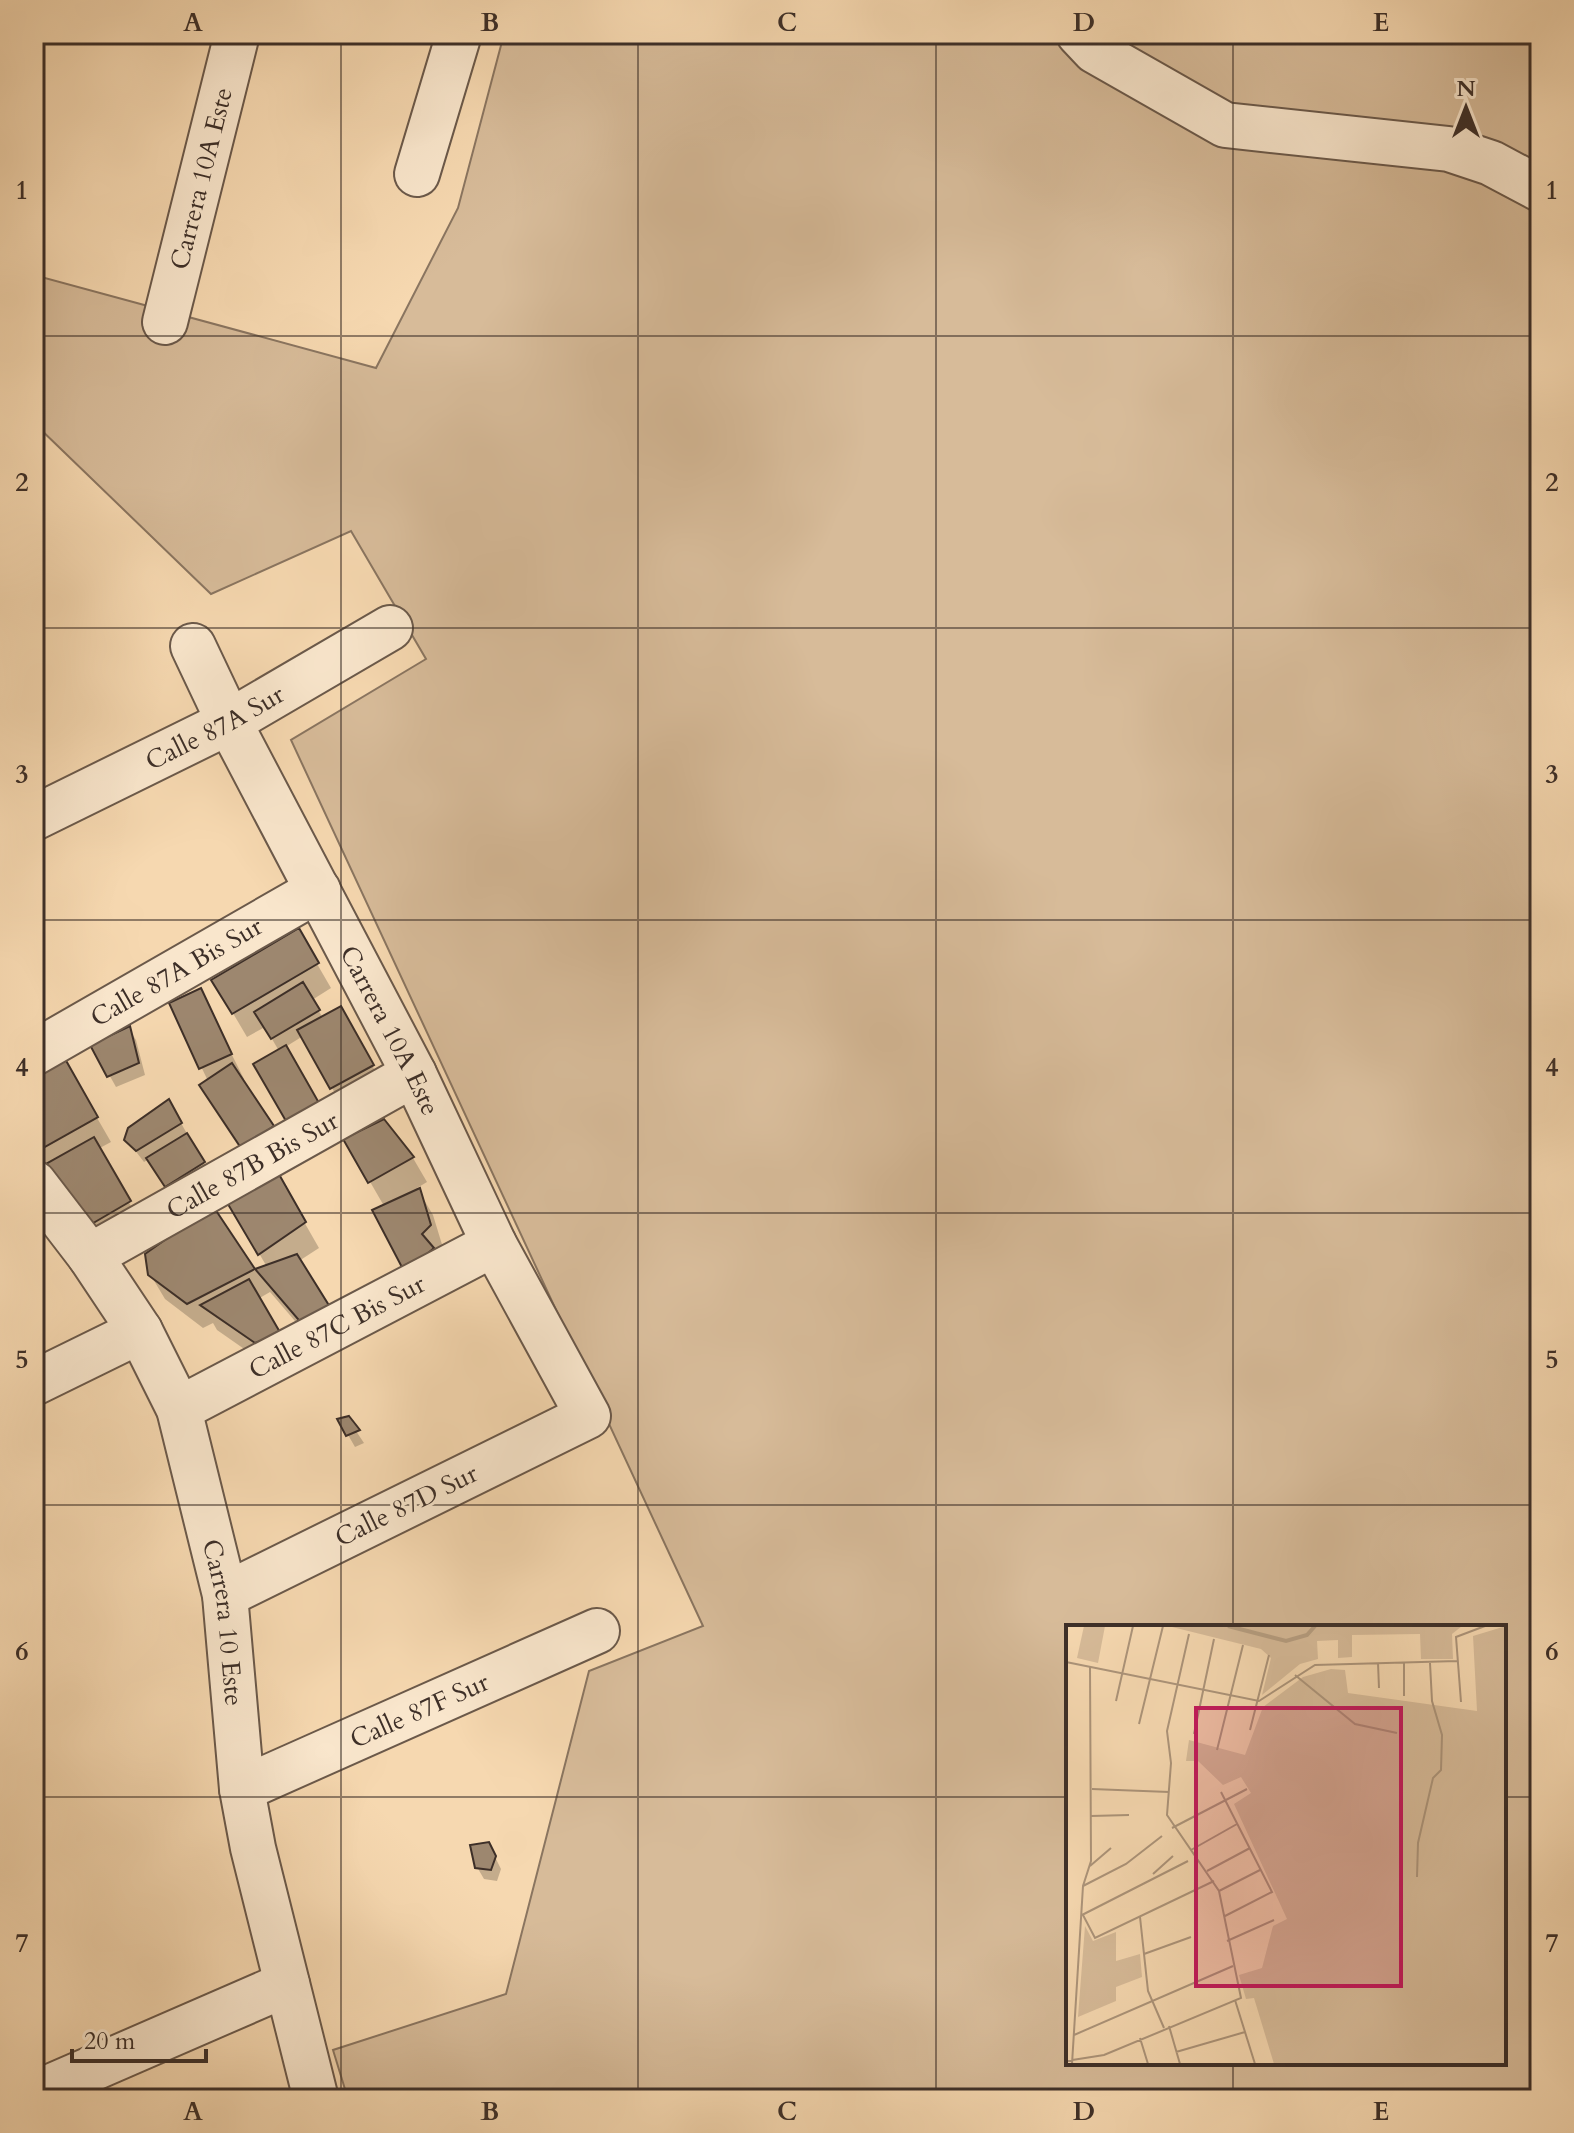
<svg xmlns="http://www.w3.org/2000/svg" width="1574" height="2133" viewBox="0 0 1574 2133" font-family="Cardo,serif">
<rect width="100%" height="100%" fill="#f6d8b0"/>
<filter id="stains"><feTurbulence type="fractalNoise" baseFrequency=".0025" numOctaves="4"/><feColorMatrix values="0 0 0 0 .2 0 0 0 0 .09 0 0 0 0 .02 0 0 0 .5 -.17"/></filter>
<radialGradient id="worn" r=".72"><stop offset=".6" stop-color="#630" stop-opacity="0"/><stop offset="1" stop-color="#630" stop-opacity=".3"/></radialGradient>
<path fill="#d7bb99" stroke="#8a7560" stroke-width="2" fill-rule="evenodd" d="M 504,34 L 1540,34 L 1540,2099 L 348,2099 L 333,2050 L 506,1994 L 589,1671 L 703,1626 L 291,740 L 426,659 L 351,531 L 211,594 L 34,423 L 34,275 L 376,368 L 458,208 ZM 1068,1627 L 1504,1627 L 1504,2063 L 1068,2063 Z"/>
<path fill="#0003" d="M 298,931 L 331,988 L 312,1000 L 323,1018 L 340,1009 L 386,1090 L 346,1113 L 303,1036 L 279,1051 L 265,1027 L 247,1037 L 214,981 Z
M 34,974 L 40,985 L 34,991 Z
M 200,991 L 244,1079 L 241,1080 L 286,1151 L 256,1171 L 201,1086 L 208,1081 L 171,1004 Z
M 129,1029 L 136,1040 L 145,1075 L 116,1087 L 93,1046 Z
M 63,1059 L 111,1142 L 98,1149 L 143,1227 L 99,1252 L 34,1163 L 34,1076 Z
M 169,1102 L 210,1174 L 173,1198 L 149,1159 L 144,1162 L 127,1140 Z
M 384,1121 L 413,1158 L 427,1182 L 417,1188 L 433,1215 L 444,1251 L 420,1296 L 384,1206 L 346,1140 Z
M 275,1171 L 319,1248 L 299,1261 L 319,1349 L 270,1292 L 258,1299 L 270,1367 L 217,1330 L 213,1323 L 203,1328 L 165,1299 L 150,1274 L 212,1209 L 254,1271 L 267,1267 L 225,1195 Z
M 34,1342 L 42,1355 L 34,1357 Z
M 348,1419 L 364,1443 L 355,1447 L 340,1421 Z
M 495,1857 L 501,1869 L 497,1881 L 484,1879 L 477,1867 Z"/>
<path fill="#9d876f" stroke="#3d2f28" stroke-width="2" d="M 299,928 L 319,963 L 232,1014 L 211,980 Z
M 303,982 L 320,1010 L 271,1039 L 254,1012 Z
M 201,988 L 232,1054 L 199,1069 L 169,1003 Z
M 341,1006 L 374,1065 L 330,1089 L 297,1030 Z
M 130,1026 L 139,1063 L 107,1077 L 90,1045 Z
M 286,1045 L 323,1110 L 290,1128 L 253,1064 Z
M 64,1057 L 98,1117 L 34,1153 L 34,1074 Z
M 232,1063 L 274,1126 L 241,1148 L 199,1085 Z
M 169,1099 L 182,1123 L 136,1151 L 124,1140 L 128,1128 Z
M 384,1119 L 414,1157 L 368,1183 L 343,1139 Z
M 187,1133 L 205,1162 L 165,1187 L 146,1158 Z
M 94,1137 L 131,1201 L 83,1229 L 46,1164 Z
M 276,1169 L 306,1222 L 258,1255 L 222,1194 Z
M 420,1188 L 431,1225 L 422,1234 L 434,1248 L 405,1273 L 372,1210 Z
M 213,1206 L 255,1269 L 187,1304 L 148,1275 L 145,1254 Z
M 297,1254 L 330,1307 L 303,1325 L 255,1269 Z
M 249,1279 L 281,1334 L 255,1343 L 200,1305 Z
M 349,1416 L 360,1430 L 346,1436 L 337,1419 Z
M 489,1842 L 496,1856 L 491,1870 L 475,1868 L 470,1845 Z"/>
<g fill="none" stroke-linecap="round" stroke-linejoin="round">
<defs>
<g id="minor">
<path d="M 1079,34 L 1095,51 L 1225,125 L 1449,149 L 1491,163 L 1540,189"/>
<path d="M 417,174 L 459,34"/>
<path id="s1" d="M 165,322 L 237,34"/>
<path id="s2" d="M 193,646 L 229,722 L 414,1074 L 494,1244 L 588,1416 L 225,1595"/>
<path id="s3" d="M 34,818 L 229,722 L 390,628"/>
<path id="s4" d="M 34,1053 L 318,890"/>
<path id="s5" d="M 34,1183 L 90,1256 L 140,1331 L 179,1409 L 225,1595 L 242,1789 L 253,1848 L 316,2099"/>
<path id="s6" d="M 90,1256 L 414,1074"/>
<path d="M 34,1383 L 140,1331"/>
<path id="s7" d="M 179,1409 L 494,1244"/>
<path id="s8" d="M 242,1789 L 597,1631"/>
<path d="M 34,2094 L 287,1984"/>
</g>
</defs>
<use href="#minor" stroke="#6b594a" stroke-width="48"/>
<use href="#minor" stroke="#f9e6cc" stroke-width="44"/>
</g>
<path fill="none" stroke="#3d2f28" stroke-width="2" stroke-opacity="0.55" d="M 341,34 L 341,2099M 638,34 L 638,2099M 936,34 L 936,2099M 1233,34 L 1233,1627M 34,336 L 1540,336M 34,628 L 1540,628M 34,920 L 1540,920M 34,1213 L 1540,1213M 34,1505 L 1540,1505M 34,1797 L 1068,1797M 1504,1797 L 1540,1797M 1233,2063 L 1233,2099"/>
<g text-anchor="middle" stroke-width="6" stroke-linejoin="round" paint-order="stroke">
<g font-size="26" fill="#3d2f28" stroke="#f9e6cc">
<text dy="9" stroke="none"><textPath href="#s1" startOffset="148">Carrera 10A Este</textPath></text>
<text dy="9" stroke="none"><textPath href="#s3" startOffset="202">Calle 87A Sur</textPath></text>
<text dy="9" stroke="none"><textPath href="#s4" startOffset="164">Calle 87A Bis Sur</textPath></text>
<text dy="9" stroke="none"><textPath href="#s2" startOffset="432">Carrera 10A Este</textPath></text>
<text dy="9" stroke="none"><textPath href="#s6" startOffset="186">Calle 87B Bis Sur</textPath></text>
<text dy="9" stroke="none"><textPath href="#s7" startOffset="178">Calle 87C Bis Sur</textPath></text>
<text transform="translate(406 1505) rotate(-26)" y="9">Calle 87D Sur</text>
<text dy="9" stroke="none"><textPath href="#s5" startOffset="488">Carrera 10 Este</textPath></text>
<text dy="9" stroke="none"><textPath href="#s8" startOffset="194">Calle 87F Sur</textPath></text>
</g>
</g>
<g transform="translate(1066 1625)">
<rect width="440" height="440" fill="#f6d8b0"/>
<path d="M 18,1 L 39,1 L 32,38 L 11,33 ZM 102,1 L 396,1 L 386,9 L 387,34 L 355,34 L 354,9 L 286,10 L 286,32 L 272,33 L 272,15 L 251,16 L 252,34 L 234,39 L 196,70 L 205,33 L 195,24 ZM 440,1 L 440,439 L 208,439 L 188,373 L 180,374 L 173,350 L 196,343 L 207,301 L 221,294 L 168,179 L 185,168 L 175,152 L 157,160 L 132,136 L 120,136 L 123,115 L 179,130 L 197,82 L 237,52 L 265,44 L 279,45 L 282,68 L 411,86 L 407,11 ZM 19,301 L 27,316 L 50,307 L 50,336 L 74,329 L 76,352 L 50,362 L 50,376 L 12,392 Z" fill="#d7bb99"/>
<path fill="none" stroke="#b79f82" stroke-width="4" d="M 162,1 L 220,16 L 241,10 L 249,1"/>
<path fill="none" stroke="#ac947a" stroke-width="2" d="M 0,37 L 193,76 L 249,40 L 391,36M 312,38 L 313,63M 338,38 L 338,71M 229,50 L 289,99 L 331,108M 50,76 L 67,1M 395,77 L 390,12 L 419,1M 73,99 L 97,1M 184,105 L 203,30M 128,109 L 148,14M 151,125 L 177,20M 26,164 L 103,167M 155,167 L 206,267 L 159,291M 25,191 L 63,190M 106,203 L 181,164M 125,225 L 171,199M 24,241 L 45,223M 141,246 L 184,223M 87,249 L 107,231M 351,252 L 352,218 L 367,153 L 375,145 L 376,110 L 366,76 L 364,38M 17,261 L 60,239 L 96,211M 153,266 L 194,245M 16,290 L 122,236M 17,290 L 29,313 L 148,256M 74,292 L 82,366 L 98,403M 161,316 L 208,295M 78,329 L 125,312M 169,375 L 189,439M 103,401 L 114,439M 8,410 L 167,341M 74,413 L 82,439M 110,427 L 179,407M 0,436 L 38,430 L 175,373 L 153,266 L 101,190 L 105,138 L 101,106 L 123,9M 6,439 L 17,261 L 25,236 L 24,42"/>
<path fill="#c2185b" fill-opacity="0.15" stroke="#c2185b" stroke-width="4" d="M 130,83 L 335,83 L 335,361 L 130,361 Z"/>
<rect width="440" height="440" fill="none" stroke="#3d2f28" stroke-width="4"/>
</g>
<rect width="1574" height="2133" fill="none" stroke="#f6d8b0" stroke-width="88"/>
<g transform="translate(1466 108)" stroke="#f9e6cc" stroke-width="6" paint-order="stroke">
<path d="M0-6L14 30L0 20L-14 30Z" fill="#3d2f28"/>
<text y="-12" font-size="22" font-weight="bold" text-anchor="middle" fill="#3d2f28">N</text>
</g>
<path d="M72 2049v12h134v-12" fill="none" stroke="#3d2f28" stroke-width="4"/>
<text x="84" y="2049" font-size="24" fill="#3d2f28" stroke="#f9e6cc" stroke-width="6" paint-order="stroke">20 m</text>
<rect x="44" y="44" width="1486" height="2045" fill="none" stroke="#3d2f28" stroke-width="3"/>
<g font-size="26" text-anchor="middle" font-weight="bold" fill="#3d2f28">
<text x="193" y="31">A</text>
<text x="490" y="31">B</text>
<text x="787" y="31">C</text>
<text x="1084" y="31">D</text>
<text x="1381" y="31">E</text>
<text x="22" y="199">1</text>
<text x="1552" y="199">1</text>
<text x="22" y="491">2</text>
<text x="1552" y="491">2</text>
<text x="22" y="783">3</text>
<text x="1552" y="783">3</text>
<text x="22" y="1076">4</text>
<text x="1552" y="1076">4</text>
<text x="22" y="1368">5</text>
<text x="1552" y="1368">5</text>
<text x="22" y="1660">6</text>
<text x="1552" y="1660">6</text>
<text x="22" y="1952">7</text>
<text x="1552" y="1952">7</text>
<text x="193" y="2120">A</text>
<text x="490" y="2120">B</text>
<text x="787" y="2120">C</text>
<text x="1084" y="2120">D</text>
<text x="1381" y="2120">E</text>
</g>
<rect width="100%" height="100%" filter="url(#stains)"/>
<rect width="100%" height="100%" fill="url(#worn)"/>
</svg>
